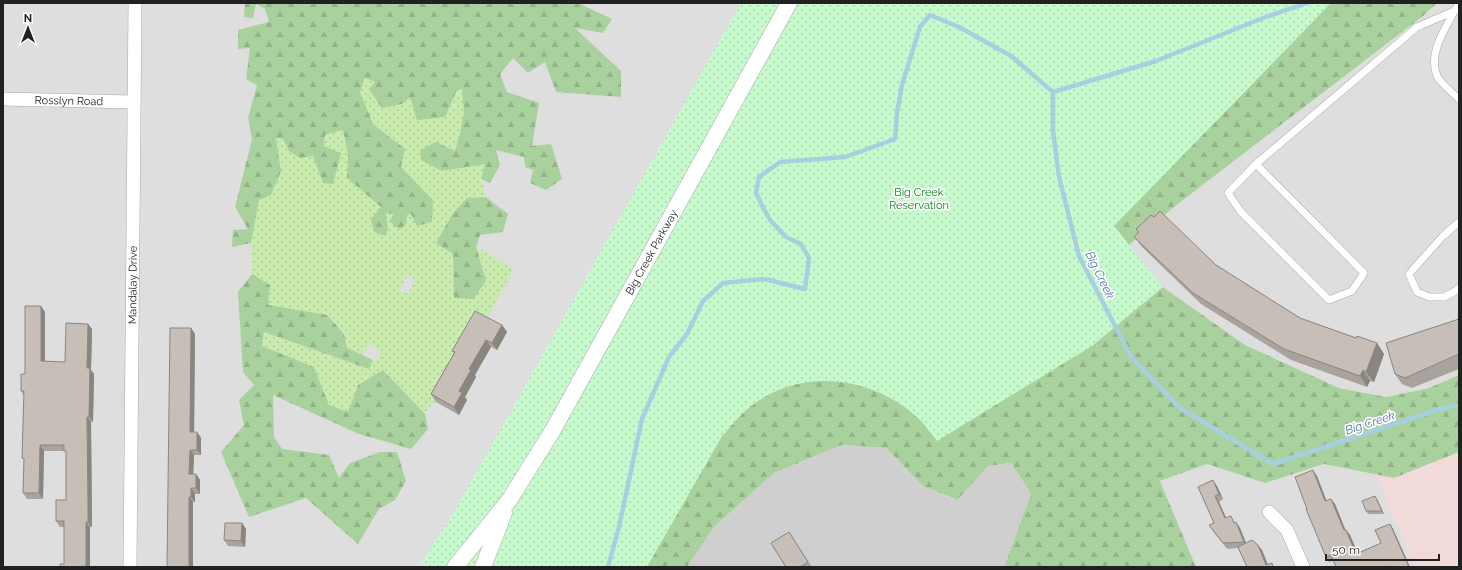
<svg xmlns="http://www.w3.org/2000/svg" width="1462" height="570" viewBox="0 0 1462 570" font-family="Raleway,sans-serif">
<defs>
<pattern id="grass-dots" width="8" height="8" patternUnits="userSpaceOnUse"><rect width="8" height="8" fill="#c9ebae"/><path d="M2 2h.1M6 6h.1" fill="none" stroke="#acc995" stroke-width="1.8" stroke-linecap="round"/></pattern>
<pattern id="forest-firs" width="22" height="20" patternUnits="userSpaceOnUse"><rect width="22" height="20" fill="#a9d19d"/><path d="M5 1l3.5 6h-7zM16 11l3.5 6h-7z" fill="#91b387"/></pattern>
<pattern id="park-dots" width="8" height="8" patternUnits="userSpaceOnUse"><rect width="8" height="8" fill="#c6facd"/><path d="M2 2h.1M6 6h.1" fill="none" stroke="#aad6b0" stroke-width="1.8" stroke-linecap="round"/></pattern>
</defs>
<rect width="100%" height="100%" fill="#f1efe8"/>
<path fill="#dfdede" d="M 3,3 L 741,3 L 456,509 L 419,567 L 3,567 Z
M 1437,3 L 1459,3 L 1459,375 L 1429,388 L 1386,397 L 1339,388 L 1245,345 L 1163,287 L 1129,245 L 1174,207 L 1423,16 Z
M 1207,464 L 1265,483 L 1324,464 L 1376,474 L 1415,567 L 1196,567 L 1160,481 Z"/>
<path fill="#f2dad8" d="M 1459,452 L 1459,567 L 1415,567 L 1376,474 L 1394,478 Z"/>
<path fill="#cfcfcf" d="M 842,445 L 886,448 L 923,486 L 956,500 L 988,466 L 1011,463 L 1031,494 L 1004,567 L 687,567 L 714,527 L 774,473 Z"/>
<path fill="url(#grass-dots)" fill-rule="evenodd" d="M 365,78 L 410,96 L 445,117 L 457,89 L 462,89 C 463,97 464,104 464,112 C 463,134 454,153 442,171 L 486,164 L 481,179 L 486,197 L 467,198 L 453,254 L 454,298 L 486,281 L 476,247 L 514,269 L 486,320 L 473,313 L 466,326 L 471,329 L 436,401 L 428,408 L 425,414 L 383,370 L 358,385 L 348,412 L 329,405 L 314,367 L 262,346 L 264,332 L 368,369 L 373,360 L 376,361 L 381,351 L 369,344 L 362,355 L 347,348 L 344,334 L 327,315 L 268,305 L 270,285 L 252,274 L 251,243 L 259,200 L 281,171 L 276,138 L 283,139 L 289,151 L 313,155 L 323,183 L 325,135 L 343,130 L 348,154 L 347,178 L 382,207 L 388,228 L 386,213 L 407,215 L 411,213 L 418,226 L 432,222 L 433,200 L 400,166 L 405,149 L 373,124 L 360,92 ZM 407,275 L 416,280 L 408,294 L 399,290 Z"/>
<path fill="url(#forest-firs)" d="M 245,3 L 578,3 L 612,19 L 603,33 L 575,28 L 621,71 L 621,97 L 556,92 L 545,62 L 528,73 L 513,58 L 500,74 L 507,92 L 539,103 L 532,146 L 551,144 L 562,179 L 546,190 L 530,183 L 533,170 L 525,167 L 524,157 L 496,150 L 500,165 L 490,183 L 481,179 L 485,164 L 442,171 L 421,160 L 420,150 L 436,142 L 455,151 L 461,129 L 464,112 L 462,89 L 457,90 L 445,117 L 417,120 L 410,97 L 402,104 L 382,108 L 369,89 L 375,82 L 365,78 L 360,92 L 373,124 L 405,149 L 401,167 L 433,200 L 432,222 L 417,226 L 411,214 L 407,215 C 407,222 406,226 400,229 L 394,226 L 390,220 L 394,214 L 386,213 L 388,229 L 385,236 L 374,232 L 371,219 L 381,207 L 347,178 L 348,154 L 343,130 L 325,135 L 324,146 L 341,153 L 333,184 L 323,183 L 313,156 L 300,158 L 289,151 L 283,139 L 276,138 L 281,171 L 271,195 L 259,200 L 251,243 L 232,247 L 233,230 L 248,229 L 235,207 L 252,139 L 248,118 L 257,85 L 246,79 L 250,48 L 238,49 L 238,30 L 269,22 L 265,9 L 256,4 L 253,18 L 244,17 Z
M 807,3 L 1437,3 L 1423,16 L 1174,207 L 1129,245 L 1163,287 L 1245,345 L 1339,388 L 1386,397 L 1429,388 L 1459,375 L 1459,452 L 1394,478 L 1324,464 L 1265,483 L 1207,464 L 1160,481 L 1196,567 L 1004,567 L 1031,494 L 1011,463 L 988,466 L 957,500 L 923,486 L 886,448 L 842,445 L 774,473 L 714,527 L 687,567 L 562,567 Z
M 486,197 L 508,214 L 503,232 L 480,235 L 476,247 L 486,281 L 473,299 L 454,298 L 453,254 L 436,243 L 453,213 L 467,198 Z
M 252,274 L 270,285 L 268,305 L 327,315 L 344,334 L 347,348 L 373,360 L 369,369 L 264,332 L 262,346 L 314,367 L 329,405 L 348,412 L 358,385 L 383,370 L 425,414 L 428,429 L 411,449 L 359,434 L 273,395 L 274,437 L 282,449 L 329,455 L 339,478 L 350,463 L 380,452 L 397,452 L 406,481 L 395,500 L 379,509 L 358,544 L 306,498 L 249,517 L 221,452 L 244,425 L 239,400 L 254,385 L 243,372 L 238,292 Z"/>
<path fill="url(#park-dots)" d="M 741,3 L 1331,3 L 1114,226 L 1163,287 L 1092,346 L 937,441 C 931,434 926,426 920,420 C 875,376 800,366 750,407 C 739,416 730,427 721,438 L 647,567 L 419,567 L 456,509 Z"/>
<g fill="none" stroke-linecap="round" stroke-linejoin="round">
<path stroke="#a8cfdf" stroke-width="4.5" d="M 1307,3 L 1263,18 L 1156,61 L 1053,92 L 1053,131 L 1059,177 L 1079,256 L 1131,357 L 1180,408 L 1273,464 L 1446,407 L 1459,405
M 608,567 L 619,527 L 642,419 L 669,357 L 687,334 L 703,301 L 723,283 L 765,279 L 805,289 L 809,258 L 801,244 L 786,237 L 770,220 L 764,209 L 756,193 L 759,177 L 780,162 L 845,157 L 895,139 L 897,113 L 902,85 L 920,27 L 930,15 L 959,27 L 1011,56 L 1053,92"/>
<defs>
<path id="service" d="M 1459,3 C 1448,24 1427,52 1437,76 C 1440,83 1453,93 1459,99
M 1256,164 L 1364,273 L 1352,291 L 1329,300 L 1241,212 L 1228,193 L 1256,164 L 1417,27 L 1459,9
M 1459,222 L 1443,236 L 1409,274 L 1417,292 L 1429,297 L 1444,297 L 1454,292 L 1459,288"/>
<g id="minor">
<path id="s1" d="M 3,99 L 134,102"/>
<path d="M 1269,512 L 1287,530 L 1303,567"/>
<path id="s2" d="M 130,567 L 135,3"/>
</g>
<g id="tertiary">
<path id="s3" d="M 455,567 L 510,499 L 553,430 L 789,3"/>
<path d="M 483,567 L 504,513"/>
</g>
</defs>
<use href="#service" stroke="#a8a8a8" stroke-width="8"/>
<use href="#minor" stroke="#a8a8a8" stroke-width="14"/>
<use href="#tertiary" stroke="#a8a8a8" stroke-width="17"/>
<use href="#service" stroke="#fff" stroke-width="7"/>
<use href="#minor" stroke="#fff" stroke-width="13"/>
<use href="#tertiary" stroke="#fff" stroke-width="16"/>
</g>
<path fill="#aaa39d" d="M 1136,229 L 1216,265 L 1300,318 L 1356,338 L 1377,343 L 1384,354 L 1374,382 L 1370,381 L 1367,387 L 1291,360 L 1201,304 L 1142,247 L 1134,237 L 1139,233 Z
M 41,306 L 45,312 L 45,361 L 65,362 L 88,324 L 92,329 L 91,370 L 94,374 L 93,422 L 91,422 L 92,512 L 92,527 L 90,527 L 90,567 L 60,567 L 64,564 L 64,527 L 60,527 L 56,521 L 66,500 L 66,453 L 65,451 L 44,451 L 43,499 L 27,499 L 23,493 L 24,459 L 22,458 L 24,396 L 21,391 Z
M 1459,319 L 1459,369 L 1412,388 L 1402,384 L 1395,374 Z
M 502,325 L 507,332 L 497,350 L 491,347 L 475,375 L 476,377 L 465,397 L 467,400 L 459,415 L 436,402 L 431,394 L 454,353 L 452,351 Z
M 191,328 L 195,334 L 194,432 L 197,432 L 201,438 L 201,455 L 194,455 L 193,474 L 196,474 L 200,480 L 200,494 L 195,494 L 195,502 L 193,502 L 193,567 L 167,567 Z
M 1317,476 L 1326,501 L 1331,499 L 1335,504 L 1345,530 L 1346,530 L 1350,535 L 1358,553 L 1381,543 L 1390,524 L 1393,529 L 1410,567 L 1336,567 L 1333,561 L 1329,562 L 1326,557 Z
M 1217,486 L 1223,499 L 1219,502 L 1226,518 L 1235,523 L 1236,522 L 1240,528 L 1246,543 L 1262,550 L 1267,564 L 1275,567 L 1247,567 L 1238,548 L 1227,549 L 1213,531 L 1209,525 L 1214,523 L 1198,487 Z
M 1375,496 L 1377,499 L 1384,514 L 1368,514 L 1366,511 Z
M 242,523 L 246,529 L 245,547 L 228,546 L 224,540 Z
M 789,532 L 812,567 L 786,567 Z"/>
<path fill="#8b8580" d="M 41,306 L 45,312 L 45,367 L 41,361 Z
M 88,324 L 92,329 L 91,370 L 94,374 L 93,422 L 89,417 L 87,368 Z
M 502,325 L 507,332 L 497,350 L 492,343 Z
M 191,328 L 195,334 L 194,438 L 190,432 Z
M 486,340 L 491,347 L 475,375 L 476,377 L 465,397 L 467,400 L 459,415 L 454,407 L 459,391 L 469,369 Z
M 1377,343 L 1384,354 L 1374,382 L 1366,372 Z
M 1363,370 L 1370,381 L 1367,387 L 1360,376 Z
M 87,417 L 91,422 L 92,527 L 88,522 Z
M 197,432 L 201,438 L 201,455 L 197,450 Z
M 40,445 L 44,451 L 43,499 L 39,493 Z
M 190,450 L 194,455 L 193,480 L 189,474 Z
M 1313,470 L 1317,476 L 1329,507 L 1325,501 Z
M 196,474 L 200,480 L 200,494 L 196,488 Z
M 1213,480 L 1217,486 L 1223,499 L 1219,494 Z
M 191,488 L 195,494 L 195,502 L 191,497 Z
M 1215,496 L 1219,502 L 1229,524 L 1225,518 Z
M 1375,496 L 1377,499 L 1384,514 L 1382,511 Z
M 189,497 L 193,502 L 193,567 L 189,567 Z
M 1331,499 L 1335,504 L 1348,536 L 1344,530 Z
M 86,522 L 90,527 L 90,567 L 86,567 Z
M 1236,522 L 1240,528 L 1248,548 L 1244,542 Z
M 242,523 L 246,529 L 245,547 L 241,541 Z
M 1390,524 L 1393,529 L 1410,567 L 1409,567 Z
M 1346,530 L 1350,535 L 1360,559 L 1356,554 Z
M 1258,545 L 1262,550 L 1269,567 L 1266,565 Z"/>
<path fill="#c6beb7" stroke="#8b8580" d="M 1160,211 L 1216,265 L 1300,318 L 1356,338 L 1357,336 L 1377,343 L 1366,372 L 1363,370 L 1360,376 L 1284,349 L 1193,293 L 1134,237 L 1139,232 L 1136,229 L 1151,215 L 1154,217 Z
M 25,306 L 41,306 L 41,361 L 65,362 L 66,323 L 88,324 L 87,368 L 90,368 L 89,417 L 87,417 L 88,506 L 88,522 L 86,522 L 86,567 L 60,567 L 60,564 L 64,564 L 64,521 L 56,521 L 56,500 L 66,500 L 66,451 L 64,451 L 64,445 L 40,445 L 39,493 L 23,493 L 24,458 L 22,458 L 24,391 L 21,391 L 21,374 L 25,374 Z
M 475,311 L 502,325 L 492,343 L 486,340 L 469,369 L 471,370 L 459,391 L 462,393 L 454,407 L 431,394 L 455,352 L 452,351 Z
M 1459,319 L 1459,354 L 1405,378 L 1395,374 L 1386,343 Z
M 170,328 L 191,328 L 190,432 L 197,432 L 197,450 L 190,450 L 189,474 L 196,474 L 196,488 L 191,488 L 191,497 L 189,497 L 189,567 L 167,567 Z
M 1313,470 L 1325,501 L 1331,499 L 1344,530 L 1346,530 L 1356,554 L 1381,543 L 1375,530 L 1390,524 L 1409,567 L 1389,567 L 1389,566 L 1386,567 L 1336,567 L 1331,555 L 1326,557 L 1306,509 L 1307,509 L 1295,477 Z
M 1213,480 L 1219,494 L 1215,496 L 1225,518 L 1231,516 L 1234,523 L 1236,522 L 1244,542 L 1223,543 L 1209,525 L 1214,523 L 1198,487 Z
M 1375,496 L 1382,511 L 1366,511 L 1362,501 Z
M 225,523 L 242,523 L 241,541 L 224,540 Z
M 789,532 L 808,562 L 800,567 L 786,567 L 771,543 Z
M 1252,540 L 1258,545 L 1266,565 L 1272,563 L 1273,567 L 1247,567 L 1238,547 Z"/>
<g text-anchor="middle" stroke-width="3.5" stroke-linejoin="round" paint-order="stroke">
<g font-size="11" fill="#212121" stroke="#fff">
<text dy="4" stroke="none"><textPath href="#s1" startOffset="66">Rosslyn Road</textPath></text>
<text dy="4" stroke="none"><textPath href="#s3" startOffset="372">Big Creek Parkway</textPath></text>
<text dy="4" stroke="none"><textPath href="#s2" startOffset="282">Mandalay Drive</textPath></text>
</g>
<g font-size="11" fill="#0b831c" stroke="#fff">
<text x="919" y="196">Big Creek<tspan x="919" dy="13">Reservation</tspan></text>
</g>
<g font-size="12" font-style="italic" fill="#4874ab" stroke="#fff">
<text transform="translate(1100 275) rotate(64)" y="4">Big Creek</text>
<text transform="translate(1370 423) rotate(-18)" y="4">Big Creek</text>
</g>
</g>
<rect width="1462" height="570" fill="none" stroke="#212121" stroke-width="8"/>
<g transform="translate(28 28)" stroke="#ffffff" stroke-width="3" paint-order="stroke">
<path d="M0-3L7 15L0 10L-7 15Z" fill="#212121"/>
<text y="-6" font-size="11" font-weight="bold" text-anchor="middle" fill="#212121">N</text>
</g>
<path d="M1326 554v6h113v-6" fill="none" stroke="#212121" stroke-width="2"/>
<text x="1332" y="554" font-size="12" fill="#212121" stroke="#ffffff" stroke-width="3" paint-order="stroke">50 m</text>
</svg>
